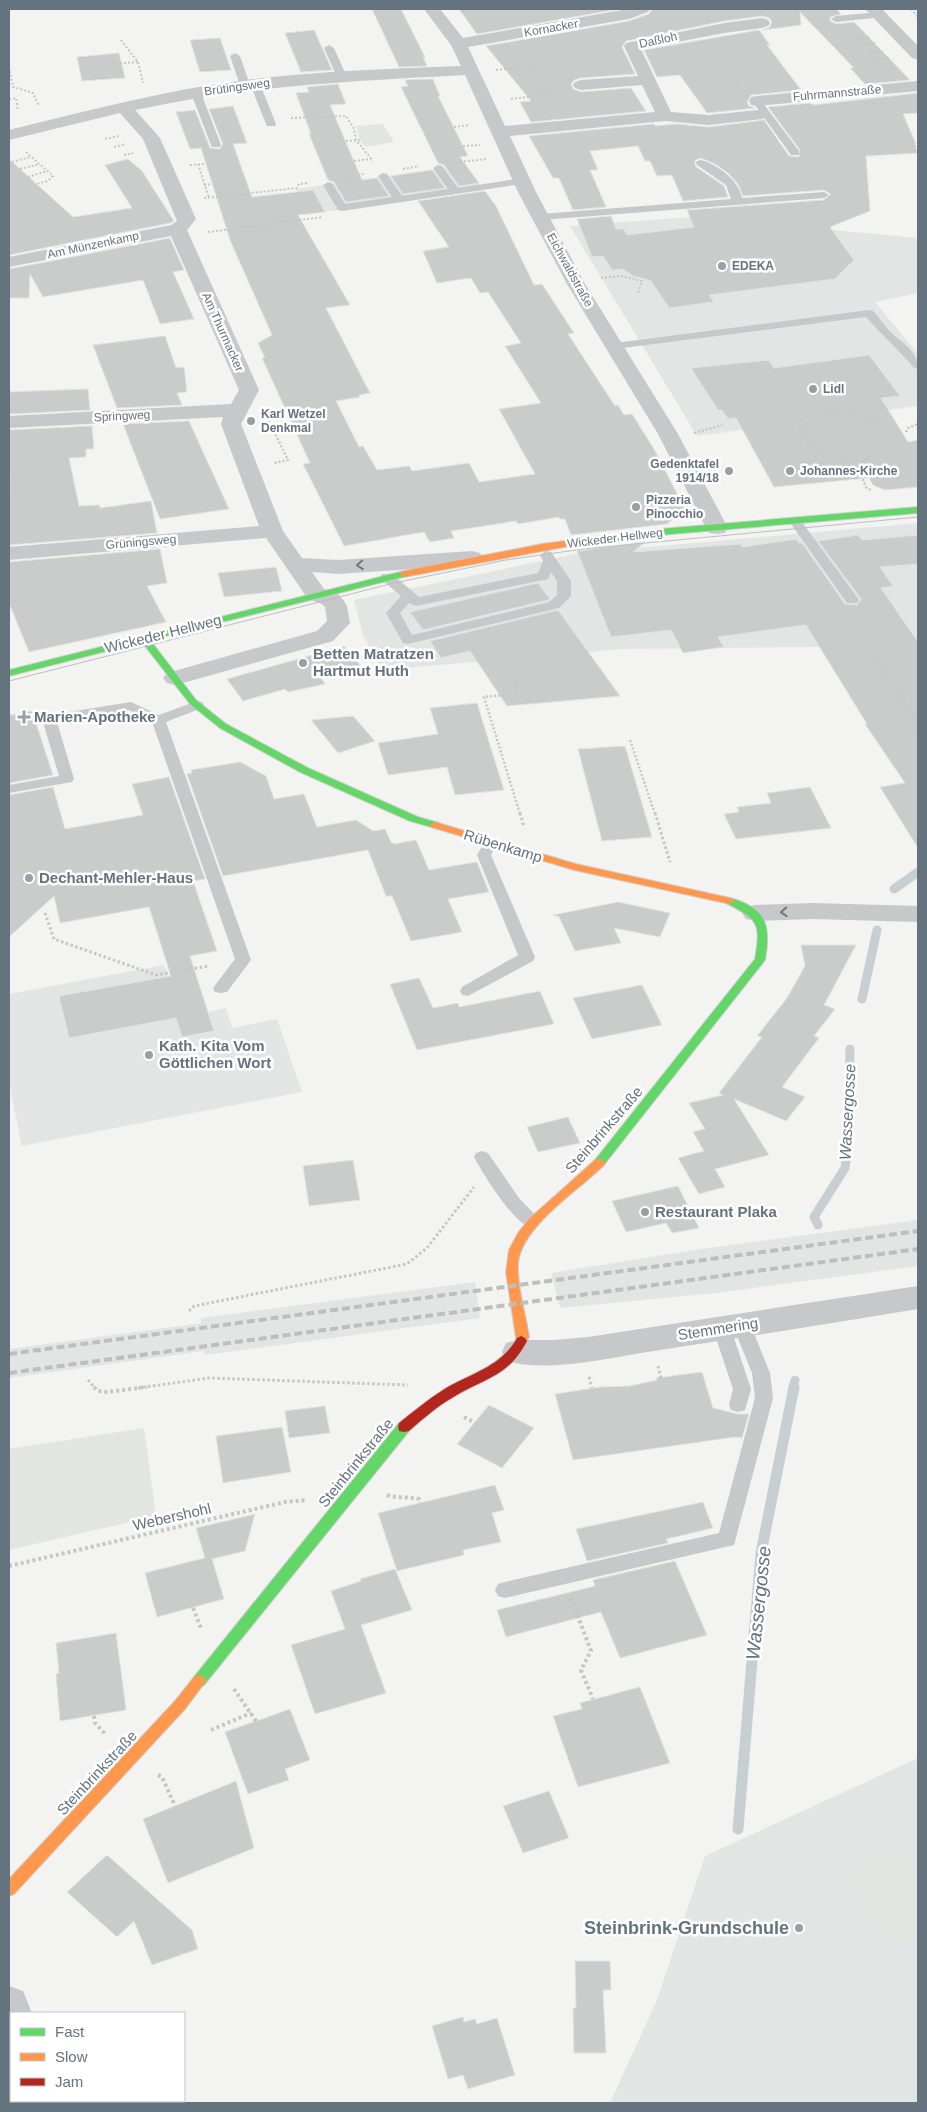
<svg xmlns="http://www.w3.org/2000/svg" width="927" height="2112" viewBox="0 0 927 2112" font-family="Arial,sans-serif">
<rect width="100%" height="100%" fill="#f3f3f1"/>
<path fill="#e3e5e4" d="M 466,165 L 484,190 L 309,214 L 296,189 Z
M 758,212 L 770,224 L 918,238 L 918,293 L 875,302 L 918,354 L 918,406 L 697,436 L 570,226 Z
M 918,523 L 918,646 L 623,649 L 382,670 L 363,635 L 354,600 L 581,553 Z
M 164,965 L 168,976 L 195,971 L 208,1012 L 226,1008 L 232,1028 L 277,1019 L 302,1092 L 22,1146 L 9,1083 L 9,994 Z
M 918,1220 L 918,1266 L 716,1293 L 560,1308 L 551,1273 L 701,1249 Z
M 475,1282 L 480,1318 L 205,1355 L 204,1351 L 9,1378 L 9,1349 L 201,1323 L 201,1318 Z
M 918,1758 L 918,2103 L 610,2103 L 657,2000 L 705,1856 Z"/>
<path fill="#e2e5e0" d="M 383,124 L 394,142 L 365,147 L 360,140 L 356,126 Z
M 144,1428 L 156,1516 L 9,1550 L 9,1449 Z
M 894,1846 L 918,1881 L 918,1934 L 890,1948 L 840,1873 Z"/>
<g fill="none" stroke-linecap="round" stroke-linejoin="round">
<path stroke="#c8cfd2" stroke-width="9" d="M 894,889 L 918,872
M 862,999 L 877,930
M 818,1225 L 814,1217 L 845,1168 L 848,1147 L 850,1049
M 793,1388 L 795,1380"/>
<path stroke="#c8cfd2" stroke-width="11" d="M 738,1829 L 761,1553 L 794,1387"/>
</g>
<path fill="#cacbcb" stroke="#e2e2e1" d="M 372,9 L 401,9 L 425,57 L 423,57 L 427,66 L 399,67 Z
M 459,9 L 619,9 L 477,34 Z
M 652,9 L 836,9 L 841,14 L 830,17 L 830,21 L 836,24 L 854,22 L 910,80 L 865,84 L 850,68 L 854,68 L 800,12 L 801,25 L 763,30 L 770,27 L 772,22 L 769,18 L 762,16 L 724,21 L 626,41 L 622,47 L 635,74 L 581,78 L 574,80 L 571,84 L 573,89 L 581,92 L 631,88 L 646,111 L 531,122 L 520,102 L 531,101 L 486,46 L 629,21 L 649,14 Z
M 314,30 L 332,70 L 301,72 L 285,33 Z
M 759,30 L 770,45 L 767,45 L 801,90 L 751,95 L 747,102 L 749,106 L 755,108 L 707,113 L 680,75 L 657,77 L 644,50 Z
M 220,38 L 231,70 L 200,72 L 190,40 Z
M 119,53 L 125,78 L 82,81 L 77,57 Z
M 433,79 L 440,96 L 438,96 L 468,156 L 460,157 L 479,183 L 459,186 L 444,165 L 438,163 L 401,87 L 408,86 L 405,80 Z
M 338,84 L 346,104 L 330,105 L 362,180 L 377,178 L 389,196 L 346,202 L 334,182 L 328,180 L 309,134 L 311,134 L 296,93 L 309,92 L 307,87 Z
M 918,93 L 918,113 L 903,114 L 916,144 L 914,144 L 918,153 L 866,156 L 870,211 L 830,227 L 854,260 L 835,279 L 709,295 L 714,302 L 669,308 L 651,281 L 633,276 L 623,269 L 612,270 L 603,256 L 592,257 L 577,219 L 611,216 L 616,229 L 624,229 L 627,235 L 694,227 L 687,210 L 824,200 L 831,194 L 824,190 L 743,196 L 738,184 L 728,173 L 715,164 L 701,158 L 695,160 L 695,166 L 724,186 L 728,197 L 683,201 L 672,175 L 657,176 L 650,161 L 645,161 L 638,146 L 590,151 L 598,170 L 590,170 L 606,207 L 573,210 L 559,178 L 553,178 L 529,136 L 654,124 L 655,126 L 676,124 L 709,127 L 764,120 L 789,156 L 799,157 L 800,150 L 768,107 L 811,103 L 813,105 Z
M 233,106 L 247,143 L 233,144 L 252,197 L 313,190 L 325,212 L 298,215 L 350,305 L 326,308 L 370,393 L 359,395 L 360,397 L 336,401 L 359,447 L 363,446 L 377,470 L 409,466 L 412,471 L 469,463 L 479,482 L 535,474 L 499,409 L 541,403 L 505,346 L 521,343 L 488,292 L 480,293 L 471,278 L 437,283 L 423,251 L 449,247 L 418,201 L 485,191 L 496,206 L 534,285 L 542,284 L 574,333 L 568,334 L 615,406 L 618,405 L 624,415 L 632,414 L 654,449 L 685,509 L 667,524 L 571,535 L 565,519 L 560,519 L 559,517 L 518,524 L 516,521 L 451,531 L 454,538 L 430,542 L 424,532 L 344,546 L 303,464 L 310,463 L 262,358 L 265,358 L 258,343 L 272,335 L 230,240 L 201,148 L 190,149 L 176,112 L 195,110 L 210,148 L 220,149 L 223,144 L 209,109 Z
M 9,159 L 73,217 L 132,208 L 105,165 L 128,159 L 142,171 L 174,221 L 170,223 L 9,255 Z
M 432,170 L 445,188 L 403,194 L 391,176 Z
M 170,238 L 184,270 L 173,272 L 194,319 L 160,324 L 143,280 L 43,297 L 30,274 L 29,298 L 9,298 L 9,269 Z
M 165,336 L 176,368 L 184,367 L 187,392 L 177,393 L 182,405 L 117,408 L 93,345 Z
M 869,355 L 900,396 L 881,398 L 908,442 L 918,440 L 918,487 L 885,490 L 873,485 L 869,478 L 774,487 L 736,418 L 728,419 L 722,410 L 718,410 L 691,368 L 768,360 L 774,368 Z
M 88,389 L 90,410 L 9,414 L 9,392 Z
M 189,421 L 229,509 L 160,519 L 123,424 Z
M 92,426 L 94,449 L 86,449 L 86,457 L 69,458 L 79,506 L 99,505 L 100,508 L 151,501 L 157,533 L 9,545 L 9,494 L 10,494 L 9,430 Z
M 858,535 L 862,540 L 918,535 L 918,564 L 880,567 L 893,586 L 881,588 L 918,642 L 918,848 L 880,787 L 905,783 L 865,724 L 867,724 L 806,625 L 718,637 L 724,647 L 683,653 L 671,630 L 611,637 L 577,551 L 645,542 L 633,552 L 740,544 L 742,547 L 796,539 L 799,543 L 802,543 L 845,604 L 857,605 L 861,599 L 818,541 Z
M 160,549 L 167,583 L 147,586 L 166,622 L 29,652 L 9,603 L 9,562 Z
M 276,567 L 282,591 L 224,597 L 218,573 Z
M 538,583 L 550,599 L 548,600 L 423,630 L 410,612 Z
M 558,610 L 620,696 L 507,706 L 470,651 L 441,658 L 430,641 Z
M 344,646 L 361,666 L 321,678 L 325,684 L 288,692 L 285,689 L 243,701 L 227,679 Z
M 477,703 L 504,790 L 455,795 L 447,767 L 388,775 L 378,743 L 438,734 L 430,708 Z
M 32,711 L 53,775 L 9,783 L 9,715 Z
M 353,716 L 375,741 L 338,753 L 311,720 Z
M 625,746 L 652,837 L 602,841 L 578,749 Z
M 240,762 L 266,776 L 274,799 L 304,794 L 317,827 L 356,820 L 373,831 L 385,829 L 391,842 L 394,844 L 416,840 L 429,870 L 477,862 L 489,892 L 448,899 L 462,932 L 411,941 L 392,896 L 386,896 L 368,850 L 223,876 L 187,774 L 192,773 L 191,770 Z
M 169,777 L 205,879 L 193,881 L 217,951 L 190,956 L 214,1031 L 182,1037 L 176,1018 L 69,1038 L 59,996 L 171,976 L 149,907 L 60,923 L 54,896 L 9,937 L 9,795 L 53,787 L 65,829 L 143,815 L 132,784 Z
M 810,787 L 831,828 L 736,839 L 724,814 L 739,812 L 737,807 L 771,803 L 767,793 Z
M 618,902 L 670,913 L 660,937 L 614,928 L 621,943 L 575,951 L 559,917 L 553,915 Z
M 801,945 L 856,945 L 824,1005 L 835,1009 L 814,1036 L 819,1038 L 782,1087 L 805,1097 L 786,1121 L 734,1099 L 769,1155 L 715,1169 L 725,1187 L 699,1194 L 678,1158 L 704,1151 L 693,1132 L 705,1129 L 689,1103 L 723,1095 L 719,1093 L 762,1037 L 757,1036 L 787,998 L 805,966 Z
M 419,978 L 433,1008 L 458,1003 L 459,1007 L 540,991 L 554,1024 L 417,1050 L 390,984 Z
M 642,985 L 662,1025 L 592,1039 L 573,998 Z
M 568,1117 L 580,1143 L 538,1152 L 527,1127 Z
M 353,1160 L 360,1200 L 309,1206 L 303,1166 Z
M 678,1186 L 699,1228 L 672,1233 L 666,1223 L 626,1232 L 612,1201 Z
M 702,1372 L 713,1408 L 737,1414 L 749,1414 L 742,1438 L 735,1437 L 573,1460 L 555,1394 L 601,1387 L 630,1386 L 657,1380 L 656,1378 Z
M 489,1405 L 534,1428 L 502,1468 L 457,1444 Z
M 325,1406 L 330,1433 L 289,1438 L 285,1411 Z
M 282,1427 L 291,1472 L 223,1483 L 216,1436 Z
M 495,1485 L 504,1510 L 492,1513 L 501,1542 L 463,1550 L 464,1555 L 397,1571 L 378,1513 Z
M 703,1502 L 713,1528 L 666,1539 L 668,1543 L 587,1561 L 576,1529 Z
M 255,1514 L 245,1551 L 212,1559 L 224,1599 L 157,1617 L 145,1573 L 205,1558 L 196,1528 Z
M 675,1561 L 707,1635 L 620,1658 L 601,1612 L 506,1637 L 497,1610 L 595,1586 L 593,1580 Z
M 395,1569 L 412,1610 L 361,1625 L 386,1693 L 315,1714 L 291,1645 L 345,1629 L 331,1591 L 361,1581 L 360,1579 Z
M 116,1633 L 126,1710 L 60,1721 L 56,1674 L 59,1673 L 56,1643 Z
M 640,1687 L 670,1763 L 578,1787 L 553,1716 L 582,1709 L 580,1703 Z
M 290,1709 L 310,1760 L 285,1769 L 289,1780 L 248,1794 L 225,1732 Z
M 236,1781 L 254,1848 L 168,1883 L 143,1819 Z
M 549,1791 L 569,1838 L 523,1853 L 503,1806 Z
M 107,1855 L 192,1930 L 198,1949 L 152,1965 L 134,1921 L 117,1937 L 67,1892 Z
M 575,1961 L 610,1961 L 611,1990 L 603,1990 L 606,2053 L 574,2053 L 573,2008 L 576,2008 Z
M 463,2017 L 464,2022 L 475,2019 L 477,2024 L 497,2018 L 515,2075 L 468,2089 L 463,2075 L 448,2079 L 432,2026 Z"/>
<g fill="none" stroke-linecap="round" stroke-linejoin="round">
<defs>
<path id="fast" d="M 918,507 L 918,513 L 660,535 L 572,546 L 568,543 L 572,540 L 660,529 Z
M 404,571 L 409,574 L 407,576 L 150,640 L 196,700 L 226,724 L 308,768 L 418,817 L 439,823 L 440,825 L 439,827 L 435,828 L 410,821 L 300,772 L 220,728 L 190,704 L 142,642 L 9,676 L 9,670 Z
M 730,898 C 767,908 771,926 765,960 L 603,1166 L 595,1166 L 593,1163 L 595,1160 L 755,959 C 761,923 759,920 726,903 L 725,901 L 726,899 Z
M 404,1422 L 409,1423 L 410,1427 L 409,1431 L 204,1685 L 199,1687 L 194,1685 L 192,1681 L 194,1677 L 399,1423 Z"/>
<path id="slow" d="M 572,540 L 575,541 L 575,545 L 404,577 L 399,574 L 404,571 L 542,544 Z
M 435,822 L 576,864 L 730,898 L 735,901 L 730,904 L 574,870 L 431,827 L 430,825 Z
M 599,1159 L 603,1160 L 605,1163 L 603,1166 C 578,1191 520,1227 518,1265 C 517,1289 526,1314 529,1337 L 525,1344 L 521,1346 L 517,1344 L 506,1272 L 509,1250 L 518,1233 L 529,1219 L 595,1160 Z
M 199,1675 L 204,1677 L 206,1681 L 185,1709 L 14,1894 L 9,1896 L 9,1879 L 175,1701 L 194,1677 Z"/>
<path id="jam" d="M 521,1336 L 525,1338 L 527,1341 C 508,1378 483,1378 452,1398 C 436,1407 423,1419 409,1431 L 404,1432 L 399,1431 L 398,1427 L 399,1423 C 413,1412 427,1400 443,1390 C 470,1373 500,1368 517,1338 Z"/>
</defs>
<use href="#fast" stroke="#cfcfcf" stroke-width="2"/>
<use href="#slow" stroke="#cfcfcf" stroke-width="2"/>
<use href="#jam" stroke="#cfcfcf" stroke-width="2"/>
<path stroke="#c5c6c6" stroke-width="2" stroke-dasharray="2 2" stroke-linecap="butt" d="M 911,9 L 918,17
M 855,39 L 869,37
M 121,40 L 138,62 L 143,83
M 861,45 L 875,43
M 869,53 L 883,52
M 875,59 L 889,58
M 112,64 L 138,62
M 9,67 L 13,87 L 33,93 L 39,106
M 496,70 L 537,66
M 731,78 L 738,88
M 9,99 L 16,98 L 18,111
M 511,99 L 552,94
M 291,118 L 346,116 L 354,129 L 356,140 L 373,161
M 454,127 L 470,125
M 105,139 L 119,136
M 346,141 L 360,140
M 463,146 L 480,145
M 914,146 L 918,146
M 114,147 L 126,144
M 26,152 L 53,176 L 48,181 L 36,184
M 124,155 L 133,153
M 354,161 L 371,159
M 12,162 L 30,157
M 460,162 L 486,159
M 198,164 L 209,198
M 190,165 L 206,164
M 20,169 L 39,164
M 403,169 L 419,166
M 28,177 L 47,171
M 346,177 L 364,174
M 204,185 L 212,184
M 204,198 L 297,188 L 299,184 L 307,183
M 208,232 L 323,217
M 601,278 L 621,276 L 642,281 L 638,293"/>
<path stroke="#c5c6c6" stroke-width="2.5" stroke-dasharray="2 2" stroke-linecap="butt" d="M 265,413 L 288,460 L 274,463
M 906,432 L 908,428 L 918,424
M 694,433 L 722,425
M 870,456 L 864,461 L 859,470 L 866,487 L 872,491
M 859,468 L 841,463 C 835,454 825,453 814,453 L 800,429 L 814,417 L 859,413 L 876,419
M 877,661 L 918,723 L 918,731
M 519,679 L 515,687 L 516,694 L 484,697 L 520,814
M 630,740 L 655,814"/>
<path stroke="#c5c6c6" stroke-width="3" stroke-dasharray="2.5 2.5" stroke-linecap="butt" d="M 520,813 L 524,827
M 655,813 L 670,862
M 45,913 L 54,939 L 156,975 L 209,966
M 189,1311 L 194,1306 L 407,1264 L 427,1248 L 474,1187
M 658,1366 L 661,1378
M 589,1377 L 592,1388
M 88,1380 L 95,1388
M 138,1388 L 209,1378 L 408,1385"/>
<path stroke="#c5c6c6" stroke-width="4" stroke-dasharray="3 3" stroke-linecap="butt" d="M 94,1387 L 98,1391 L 107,1392 L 147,1387
M 464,1417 L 475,1423
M 387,1495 C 398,1499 408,1496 419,1499 L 420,1503
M 9,1566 L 285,1502 L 306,1500
M 571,1598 L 591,1651 L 581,1670 L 593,1699
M 193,1608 L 201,1628
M 234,1689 L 256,1721
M 94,1716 L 95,1723 L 106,1735
M 211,1730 L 251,1713
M 158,1775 L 162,1777 L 175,1806"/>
<path fill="#c7c8c9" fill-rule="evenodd" d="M 879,12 L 884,15 L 882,17 L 836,22 L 831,19 L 836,16 Z
M 329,45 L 334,48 L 347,77 L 345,79 L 342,80 L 337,77 L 324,48 Z
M 235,53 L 240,56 L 250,85 L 248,87 L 242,87 L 240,85 L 230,56 Z
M 255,81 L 260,84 L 276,124 L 275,126 L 267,126 L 266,124 L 250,84 Z
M 196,90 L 201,93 L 221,145 L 220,147 L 212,147 L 211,145 L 191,93 Z
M 757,98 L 760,99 L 799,151 L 799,155 L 791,155 L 752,101 Z
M 701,160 C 718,165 739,180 742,198 L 824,192 L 829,195 L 824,198 L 541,220 L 536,217 L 541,214 L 731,199 L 726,185 L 697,165 L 696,163 L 697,161 Z
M 438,165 L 442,166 L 458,188 L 522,178 L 527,181 L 522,184 L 342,211 L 338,210 L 323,185 L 328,182 L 332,183 L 345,204 L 392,197 L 378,176 L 383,173 L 387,174 L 402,196 L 448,189 L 433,168 Z
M 869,310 L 873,311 C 880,318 886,329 894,335 C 906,346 918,352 918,369 L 914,368 C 899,350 882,335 866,317 L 615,349 L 609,346 L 615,343 Z
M 795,517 L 799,518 L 857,597 L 859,600 L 857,603 L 847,603 L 789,521 Z
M 546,551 L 551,552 L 571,581 L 571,596 L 559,608 L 408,644 L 403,643 L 386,613 L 401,596 L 382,580 L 380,577 L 382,574 L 392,574 L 419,597 L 538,573 L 543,561 L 540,555 ZM 551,572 L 557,581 L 557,595 L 549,602 L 412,635 L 400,613 L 409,603 L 416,606 L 543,580 L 548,579 Z
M 197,701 L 202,702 L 204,705 L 202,708 L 166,722 L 251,960 L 227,992 L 221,993 L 215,992 L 213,988 L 235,959 L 152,722 L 129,710 L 57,722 L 74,779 L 72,782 L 9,793 L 9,785 L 59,776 L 42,719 L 44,716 L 131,702 L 159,715 Z
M 491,838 L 496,840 L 498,843 L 491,855 L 535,957 L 533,961 L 468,996 L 462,995 L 460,991 L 462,987 L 518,955 L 477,855 L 486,840 Z
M 482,1151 L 488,1153 L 519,1198 L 541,1221 L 538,1226 C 534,1227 531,1228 527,1226 C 510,1217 483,1174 474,1157 L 476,1153 Z
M 742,1319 L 748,1321 L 751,1326 L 770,1373 L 773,1398 L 734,1545 L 505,1598 L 498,1596 L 495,1590 L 498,1584 L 505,1582 L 719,1533 L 755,1398 L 752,1373 L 733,1326 L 736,1321 Z
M 722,1322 L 728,1324 L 731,1329 L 751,1389 L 745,1410 L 738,1412 L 731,1410 L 729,1405 L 733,1389 L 713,1329 L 716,1324 Z"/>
<path fill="#c7c8c9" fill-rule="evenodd" d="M 424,9 L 440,9 L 463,38 L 628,9 L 650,9 L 648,12 L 629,19 L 468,47 L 505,126 L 655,112 L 642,85 L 581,90 L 575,88 L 573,85 L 575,82 L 581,80 L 638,76 L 624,46 L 626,43 L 724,23 L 762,18 L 768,20 L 770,23 L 768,26 L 762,28 L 724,33 L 641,49 L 671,112 L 709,115 L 757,110 L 763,111 L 765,115 L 763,119 L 709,125 L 665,121 L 510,136 L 536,192 L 585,284 L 678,434 L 728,528 L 725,533 L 717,534 L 709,533 L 706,528 L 658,434 L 567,284 L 518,192 L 465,75 C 354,81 244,86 135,110 L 160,138 L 196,219 L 187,230 L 259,390 L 241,424 L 283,531 L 302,558 L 338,560 L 472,551 L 480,553 L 483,558 L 480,563 L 472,565 L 338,574 L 312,572 L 324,589 L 338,594 L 344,601 L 347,606 L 350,623 L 333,641 L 183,683 L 175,685 L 167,683 L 163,678 L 167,673 L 317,631 L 327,621 L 325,607 L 322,604 L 308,599 L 266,538 L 9,560 L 9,547 L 259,526 L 221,424 L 223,417 L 9,428 L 9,416 L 231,404 L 239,390 L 171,236 L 9,267 L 9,257 L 171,225 L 177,221 L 143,139 L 120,113 L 9,140 L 9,130 C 87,111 165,90 246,80 C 317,71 389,69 461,66 L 451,45 Z
M 865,9 L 882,9 L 918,46 L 918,60 L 912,58 Z
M 918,81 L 918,91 L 757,106 L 751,105 L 749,101 L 751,97 L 757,96 Z
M 813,903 L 918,906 L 918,922 L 813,919 L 755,921 L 746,919 L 742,913 L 746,907 L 755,905 Z
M 918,1286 L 918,1309 C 832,1323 746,1337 660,1350 C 617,1356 547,1374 506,1361 L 502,1352 L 506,1343 L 517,1340 L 553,1340 L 588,1337 Z
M 9,1986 L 23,1991 L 32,2013 L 11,2013 L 11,2031 L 9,2030 Z
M 11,2101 L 51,2101 L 52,2103 L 12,2103 Z"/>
<use href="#fast" fill="#63d668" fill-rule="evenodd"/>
<use href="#slow" fill="#ff974d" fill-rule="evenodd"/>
<use href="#jam" fill="#b3261e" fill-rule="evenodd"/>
<path stroke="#bdbebf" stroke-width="1" d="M 9,681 L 394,583 L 506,560 L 583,549 L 918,517"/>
<path stroke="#bdbebf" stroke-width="4" stroke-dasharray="8 4" stroke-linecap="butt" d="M 9,1354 L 918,1231
M 9,1373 L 918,1249"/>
</g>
<defs><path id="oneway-chevron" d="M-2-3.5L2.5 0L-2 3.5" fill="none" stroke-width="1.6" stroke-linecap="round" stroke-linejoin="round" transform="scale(1.25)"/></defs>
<g stroke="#6a7783">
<use href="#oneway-chevron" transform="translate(360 565) rotate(176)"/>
<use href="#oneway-chevron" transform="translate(784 912) rotate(177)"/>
</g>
<g fill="#97a0a7" stroke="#fff" stroke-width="2">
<circle cx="722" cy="266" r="5"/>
<circle cx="813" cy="389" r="5"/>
<circle cx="251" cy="421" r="5"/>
<circle cx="729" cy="471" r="5"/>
<circle cx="790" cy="471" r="5"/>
<circle cx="636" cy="507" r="5"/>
<circle cx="303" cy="663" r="5"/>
<path d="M21.5 709.5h5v5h5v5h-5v5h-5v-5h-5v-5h5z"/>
<circle cx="29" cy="878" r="5"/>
<circle cx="149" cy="1055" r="5"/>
<circle cx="645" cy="1212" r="5"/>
<circle cx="799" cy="1928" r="5"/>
</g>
<g text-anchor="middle" stroke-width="5" stroke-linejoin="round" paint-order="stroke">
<g font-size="12" fill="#65737f" stroke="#fff">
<text transform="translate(551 28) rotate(-10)" y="4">Kornacker</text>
<text transform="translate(658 40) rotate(-12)" y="4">Daßloh</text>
<text transform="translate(237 87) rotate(-8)" y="4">Brütingsweg</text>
<text transform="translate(837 93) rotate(-5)" y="4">Fuhrmannstraße</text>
<text transform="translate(93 245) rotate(-12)" y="4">Am Münzenkamp</text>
<text transform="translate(570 270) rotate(61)" y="4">Eichwaldstraße</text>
<text transform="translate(223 332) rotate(66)" y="4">Am Thurmacker</text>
<text transform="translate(122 416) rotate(-3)" y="4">Springweg</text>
<text transform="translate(615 538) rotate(-7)" y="4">Wickeder Hellweg</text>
<text transform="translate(141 542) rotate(-5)" y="4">Grüningsweg</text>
</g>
<g font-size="12" font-weight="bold" fill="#65737f" stroke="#fff" text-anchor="start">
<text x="732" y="270">EDEKA</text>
<text x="823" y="393">Lidl</text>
<text x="261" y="418">Karl Wetzel<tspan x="261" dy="14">Denkmal</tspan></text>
<text x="719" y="468" text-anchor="end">Gedenktafel<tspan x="719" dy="14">1914/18</tspan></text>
<text x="800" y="475">Johannes-Kirche</text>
<text x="646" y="504">Pizzeria<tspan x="646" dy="14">Pinocchio</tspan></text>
</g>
<g font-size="15" fill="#65737f" stroke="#fff">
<text transform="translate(163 634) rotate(-14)" y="5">Wickeder Hellweg</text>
<text transform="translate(503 846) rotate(17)" y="5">Rübenkamp</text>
<text transform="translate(604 1130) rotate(-49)" y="5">Steinbrinkstraße</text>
<text transform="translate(718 1329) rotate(-9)" y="5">Stemmering</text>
<text transform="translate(356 1463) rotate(-51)" y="5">Steinbrinkstraße</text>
<text transform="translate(172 1517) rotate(-13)" y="5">Webershohl</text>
<text transform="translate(97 1773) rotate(-47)" y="5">Steinbrinkstraße</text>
</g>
<g font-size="15" font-weight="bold" fill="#65737f" stroke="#fff" text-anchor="start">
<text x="313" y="659">Betten Matratzen<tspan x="313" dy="17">Hartmut Huth</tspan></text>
<text x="34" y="722">Marien-Apotheke</text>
<text x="39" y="883">Dechant-Mehler-Haus</text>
<text x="159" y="1051">Kath. Kita Vom<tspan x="159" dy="17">Göttlichen Wort</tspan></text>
<text x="655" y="1217">Restaurant Plaka</text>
</g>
<g font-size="16" font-style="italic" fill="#61747c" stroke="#fff">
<text transform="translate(847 1112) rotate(-87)" y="6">Wassergosse</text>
</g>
<g font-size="18" font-weight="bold" fill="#65737f" stroke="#fff" text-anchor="end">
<text x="789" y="1934">Steinbrink-Grundschule</text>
</g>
<g font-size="19" font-style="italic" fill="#61747c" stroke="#fff">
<text transform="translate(758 1603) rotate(-84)" y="7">Wassergosse</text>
</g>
</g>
<rect width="927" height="2112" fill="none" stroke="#65737f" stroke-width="20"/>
<rect x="10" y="2012" width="175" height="90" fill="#ffffff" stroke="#c1c7cc"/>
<rect x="20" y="2028" width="25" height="8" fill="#63d668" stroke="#c1c7cc"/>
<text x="55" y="2037" font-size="15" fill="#65737f">Fast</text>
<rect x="20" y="2053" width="25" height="8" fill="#ff974d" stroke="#c1c7cc"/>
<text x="55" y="2062" font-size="15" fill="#65737f">Slow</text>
<rect x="20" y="2078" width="25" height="8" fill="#b3261e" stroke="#c1c7cc"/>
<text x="55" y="2087" font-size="15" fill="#65737f">Jam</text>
</svg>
